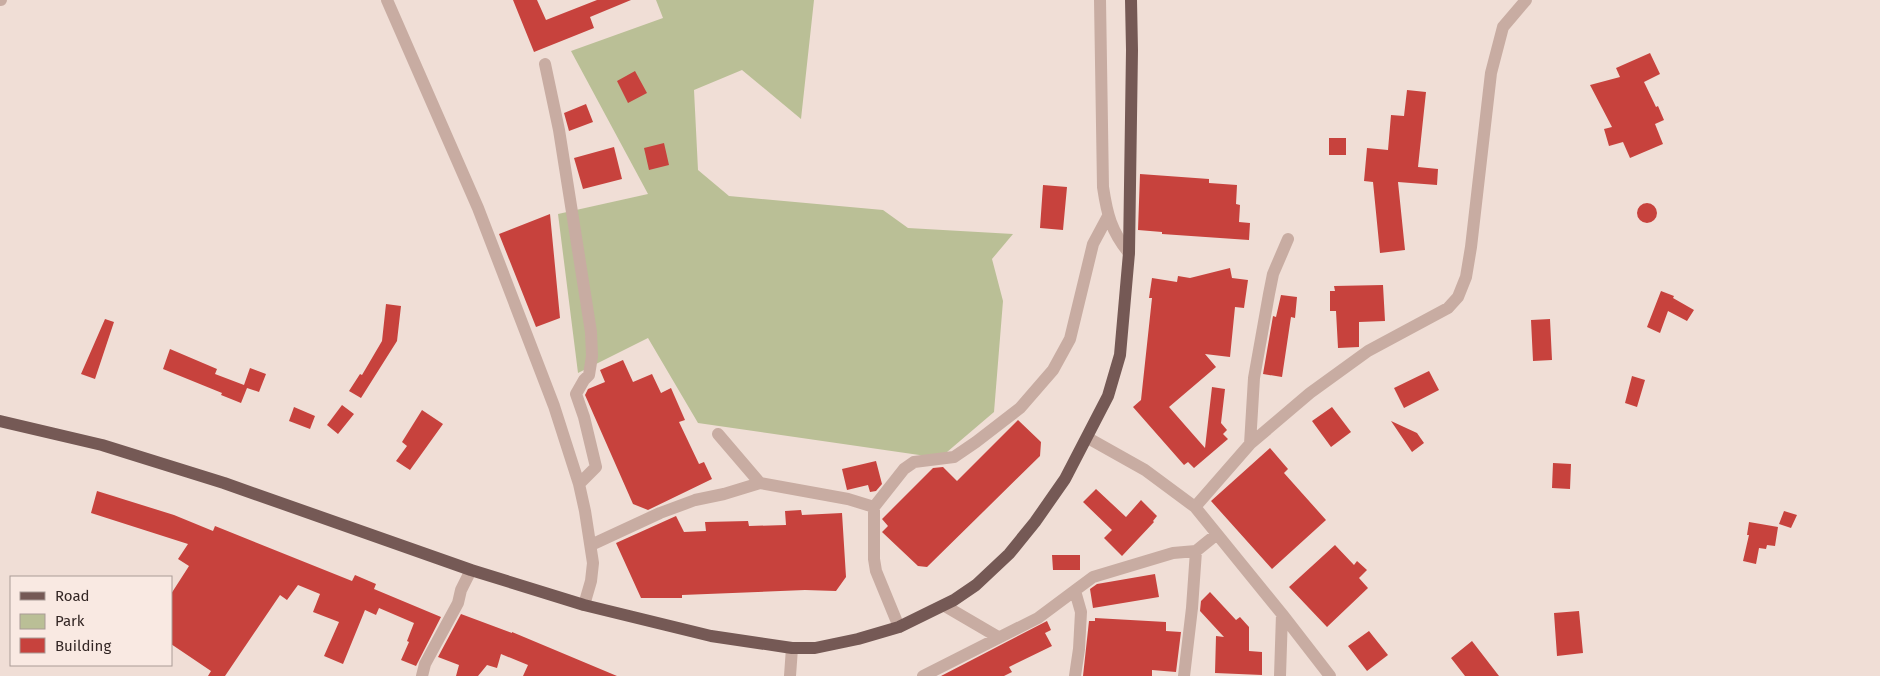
<svg xmlns="http://www.w3.org/2000/svg" width="1880" height="676" viewBox="0 0 1880 676" font-family="'Fira Sans',sans-serif">
<rect width="100%" height="100%" fill="#f0ded6"/>
<path fill="#babf96" d="M 656,0 L 814,0 L 801,119 L 742,70 L 694,90 L 698,170 L 729,196 L 883,210 L 908,228 L 1013,234 L 992,259 L 1003,301 L 994,412 L 940,458 L 698,423 L 648,338 L 578,373 L 558,214 L 648,194 L 571,51 L 663,18 Z"/>
<path fill="#c7423d" d="M 513,0 L 537,0 L 546,20 L 597,0 L 631,0 L 590,17 L 594,28 L 534,52 Z
M 1650,53 L 1660,74 L 1644,82 L 1656,107 L 1658,106 L 1664,120 L 1655,124 L 1663,144 L 1630,158 L 1623,142 L 1609,146 L 1604,129 L 1612,127 L 1590,85 L 1620,77 L 1616,68 Z
M 635,71 L 647,93 L 628,103 L 617,81 Z
M 1407,90 L 1426,92 L 1418,167 L 1438,169 L 1437,185 L 1398,182 L 1405,250 L 1380,253 L 1373,182 L 1364,181 L 1367,148 L 1388,150 L 1391,115 L 1404,116 Z
M 586,104 L 593,122 L 569,131 L 564,113 Z
M 1329,138 L 1346,138 L 1346,155 L 1329,155 Z
M 664,143 L 669,165 L 649,170 L 644,148 Z
M 614,147 L 622,179 L 583,189 L 574,158 Z
M 1140,174 L 1209,179 L 1209,183 L 1237,185 L 1236,204 L 1240,205 L 1239,222 L 1250,223 L 1249,240 L 1162,234 L 1162,232 L 1138,230 Z
M 1043,185 L 1067,187 L 1063,230 L 1040,228 Z
M1637 213a10 10 0 1 1 20 0a10 10 0 1 1-20 0Z
M 550,214 L 560,318 L 536,327 L 499,234 Z
M 1230,268 L 1232,278 L 1248,280 L 1244,308 L 1235,307 L 1230,357 L 1205,354 L 1216,367 L 1169,407 L 1205,448 L 1212,387 L 1225,389 L 1221,423 L 1227,430 L 1223,434 L 1228,439 L 1194,468 L 1188,462 L 1184,465 L 1133,407 L 1141,400 L 1152,298 L 1149,298 L 1152,278 L 1177,282 L 1178,276 L 1190,278 Z
M 1383,285 L 1385,321 L 1359,322 L 1359,347 L 1338,348 L 1336,311 L 1330,311 L 1330,291 L 1335,291 L 1334,286 Z
M 1661,291 L 1674,296 L 1673,298 L 1694,310 L 1687,321 L 1668,311 L 1660,333 L 1647,327 Z
M 1281,295 L 1297,297 L 1295,318 L 1291,317 L 1282,377 L 1263,374 L 1273,316 L 1276,317 Z
M 386,304 L 401,306 L 397,341 L 361,398 L 349,391 L 360,374 L 362,375 L 382,341 Z
M 105,319 L 114,322 L 95,379 L 81,374 Z
M 1550,319 L 1552,360 L 1533,361 L 1531,320 Z
M 170,349 L 217,369 L 215,374 L 244,385 L 250,368 L 266,374 L 259,392 L 247,388 L 241,403 L 221,395 L 222,393 L 163,369 Z
M 623,360 L 633,382 L 652,374 L 661,393 L 671,388 L 685,420 L 679,422 L 699,464 L 704,462 L 712,479 L 648,510 L 633,504 L 585,395 L 588,389 L 605,382 L 600,370 Z
M 1429,371 L 1439,390 L 1404,408 L 1394,388 Z
M 1632,376 L 1645,380 L 1637,407 L 1625,403 Z
M 342,405 L 354,414 L 338,434 L 327,425 Z
M 294,407 L 315,416 L 310,429 L 289,421 Z
M 1332,407 L 1351,432 L 1331,447 L 1312,421 Z
M 422,410 L 443,424 L 410,470 L 396,461 L 407,446 L 402,442 Z
M 1018,420 L 1041,442 L 1040,456 L 927,567 L 918,566 L 882,532 L 888,526 L 882,519 L 933,468 L 943,467 L 957,481 Z
M 1391,421 L 1417,433 L 1424,443 L 1412,452 Z
M 1270,448 L 1288,469 L 1284,473 L 1326,520 L 1272,569 L 1211,501 Z
M 876,461 L 882,484 L 876,491 L 870,492 L 868,485 L 847,490 L 842,469 Z
M 1553,463 L 1571,464 L 1570,489 L 1552,488 Z
M 1096,489 L 1126,517 L 1141,500 L 1157,516 L 1153,521 L 1154,522 L 1122,556 L 1104,538 L 1112,530 L 1083,502 Z
M 97,491 L 174,515 L 213,531 L 215,526 L 352,581 L 355,575 L 376,584 L 374,589 L 441,617 L 416,666 L 401,660 L 409,642 L 407,641 L 414,623 L 379,608 L 376,615 L 365,610 L 343,664 L 324,656 L 339,622 L 313,612 L 320,594 L 298,585 L 287,600 L 280,595 L 225,676 L 208,676 L 211,671 L 171,644 L 171,594 L 189,566 L 178,559 L 188,544 L 91,513 Z
M 801,510 L 802,515 L 842,513 L 846,577 L 836,591 L 805,590 L 682,595 L 682,598 L 641,598 L 616,543 L 676,516 L 684,532 L 706,531 L 705,522 L 748,521 L 749,526 L 786,525 L 785,511 Z
M 1784,511 L 1797,515 L 1791,528 L 1779,524 Z
M 1749,522 L 1778,527 L 1775,546 L 1767,545 L 1766,549 L 1759,548 L 1756,564 L 1743,561 L 1749,535 L 1747,535 Z
M 1335,545 L 1354,565 L 1357,561 L 1367,570 L 1359,578 L 1368,588 L 1327,627 L 1289,587 Z
M 1052,555 L 1080,555 L 1080,570 L 1053,570 Z
M 1155,574 L 1159,597 L 1093,608 L 1090,589 L 1097,584 Z
M 1210,592 L 1236,620 L 1240,617 L 1249,627 L 1249,651 L 1262,652 L 1262,675 L 1215,673 L 1216,636 L 1224,637 L 1200,611 L 1201,601 Z
M 1579,611 L 1583,653 L 1557,656 L 1554,613 Z
M 461,614 L 512,633 L 512,632 L 617,676 L 523,676 L 528,665 L 501,654 L 497,668 L 487,665 L 478,676 L 456,676 L 459,665 L 438,657 Z
M 1095,618 L 1166,622 L 1166,631 L 1181,632 L 1176,672 L 1152,670 L 1152,676 L 1083,676 L 1089,621 L 1095,621 Z
M 1047,621 L 1051,630 L 1045,633 L 1052,646 L 1009,667 L 1012,672 L 1004,676 L 941,676 Z
M 1369,631 L 1388,655 L 1367,671 L 1348,646 Z
M 1472,641 L 1499,676 L 1465,676 L 1451,658 Z"/>
<g fill="none" stroke-linecap="round" stroke-linejoin="round">
<path stroke="#c8aca2" stroke-width="12" d="M 0,0 L 1,0
M 387,0 L 478,208 L 554,406 L 579,484 L 585,511 L 593,563 L 591,581 L 584,605
M 1100,0 L 1103,187 C 1107,214 1111,231 1129,253
M 545,64 L 559,130 L 591,332 L 592,356 L 589,375 L 584,380 L 576,394 L 584,417 L 596,467 L 579,484
M 718,434 L 760,483
M 1088,438 L 1145,470 L 1195,507 L 1282,614 L 1330,676
M 1250,444 L 1254,378 L 1269,294 L 1273,274 L 1288,239
M 874,507 L 904,469 L 914,462 L 954,457 L 976,442 L 1020,408 L 1053,370 L 1070,339 L 1093,244 L 1108,216
M 1195,507 L 1250,444 L 1310,393 L 1368,351 L 1448,308 L 1458,297 L 1466,277 L 1471,247 L 1491,73 L 1503,27 L 1526,0
M 591,545 L 660,513 L 695,500 L 724,494 L 760,483 L 848,499 L 874,507 L 874,559 L 876,571 L 899,627
M 1075,591 L 1081,612 L 1079,649 L 1075,676
M 945,606 L 998,637
M 422,676 L 425,664 L 458,603 L 461,590 L 471,570
M 790,676 L 792,648
M 923,676 L 1038,618 L 1093,577 L 1173,553 L 1196,551 L 1217,534
M 1184,676 L 1192,608 L 1196,551
M 1280,676 L 1282,614"/>
<path stroke="#755955" stroke-width="12" d="M 0,421 L 102,445 L 224,483 L 471,570 L 584,605 L 711,636 L 792,648 L 815,648 L 858,639 L 899,627 L 954,600 L 976,585 L 1009,554 L 1035,522 L 1065,479 L 1108,396 L 1120,355 L 1129,253 L 1132,50 L 1131,0"/>
</g>
<rect x="10" y="576" width="162" height="90" fill="#f9e9e2" stroke="#aa9b96"/>
<rect x="20" y="592" width="25" height="8" fill="#755955" stroke="#aa9b96"/>
<text x="55" y="601" font-size="15" fill="#332624">Road</text>
<rect x="20" y="614" width="25" height="15" fill="#babf96" stroke="#aa9b96"/>
<text x="55" y="626" font-size="15" fill="#332624">Park</text>
<rect x="20" y="638" width="25" height="15" fill="#c7423d" stroke="#aa9b96"/>
<text x="55" y="651" font-size="15" fill="#332624">Building</text>
</svg>
